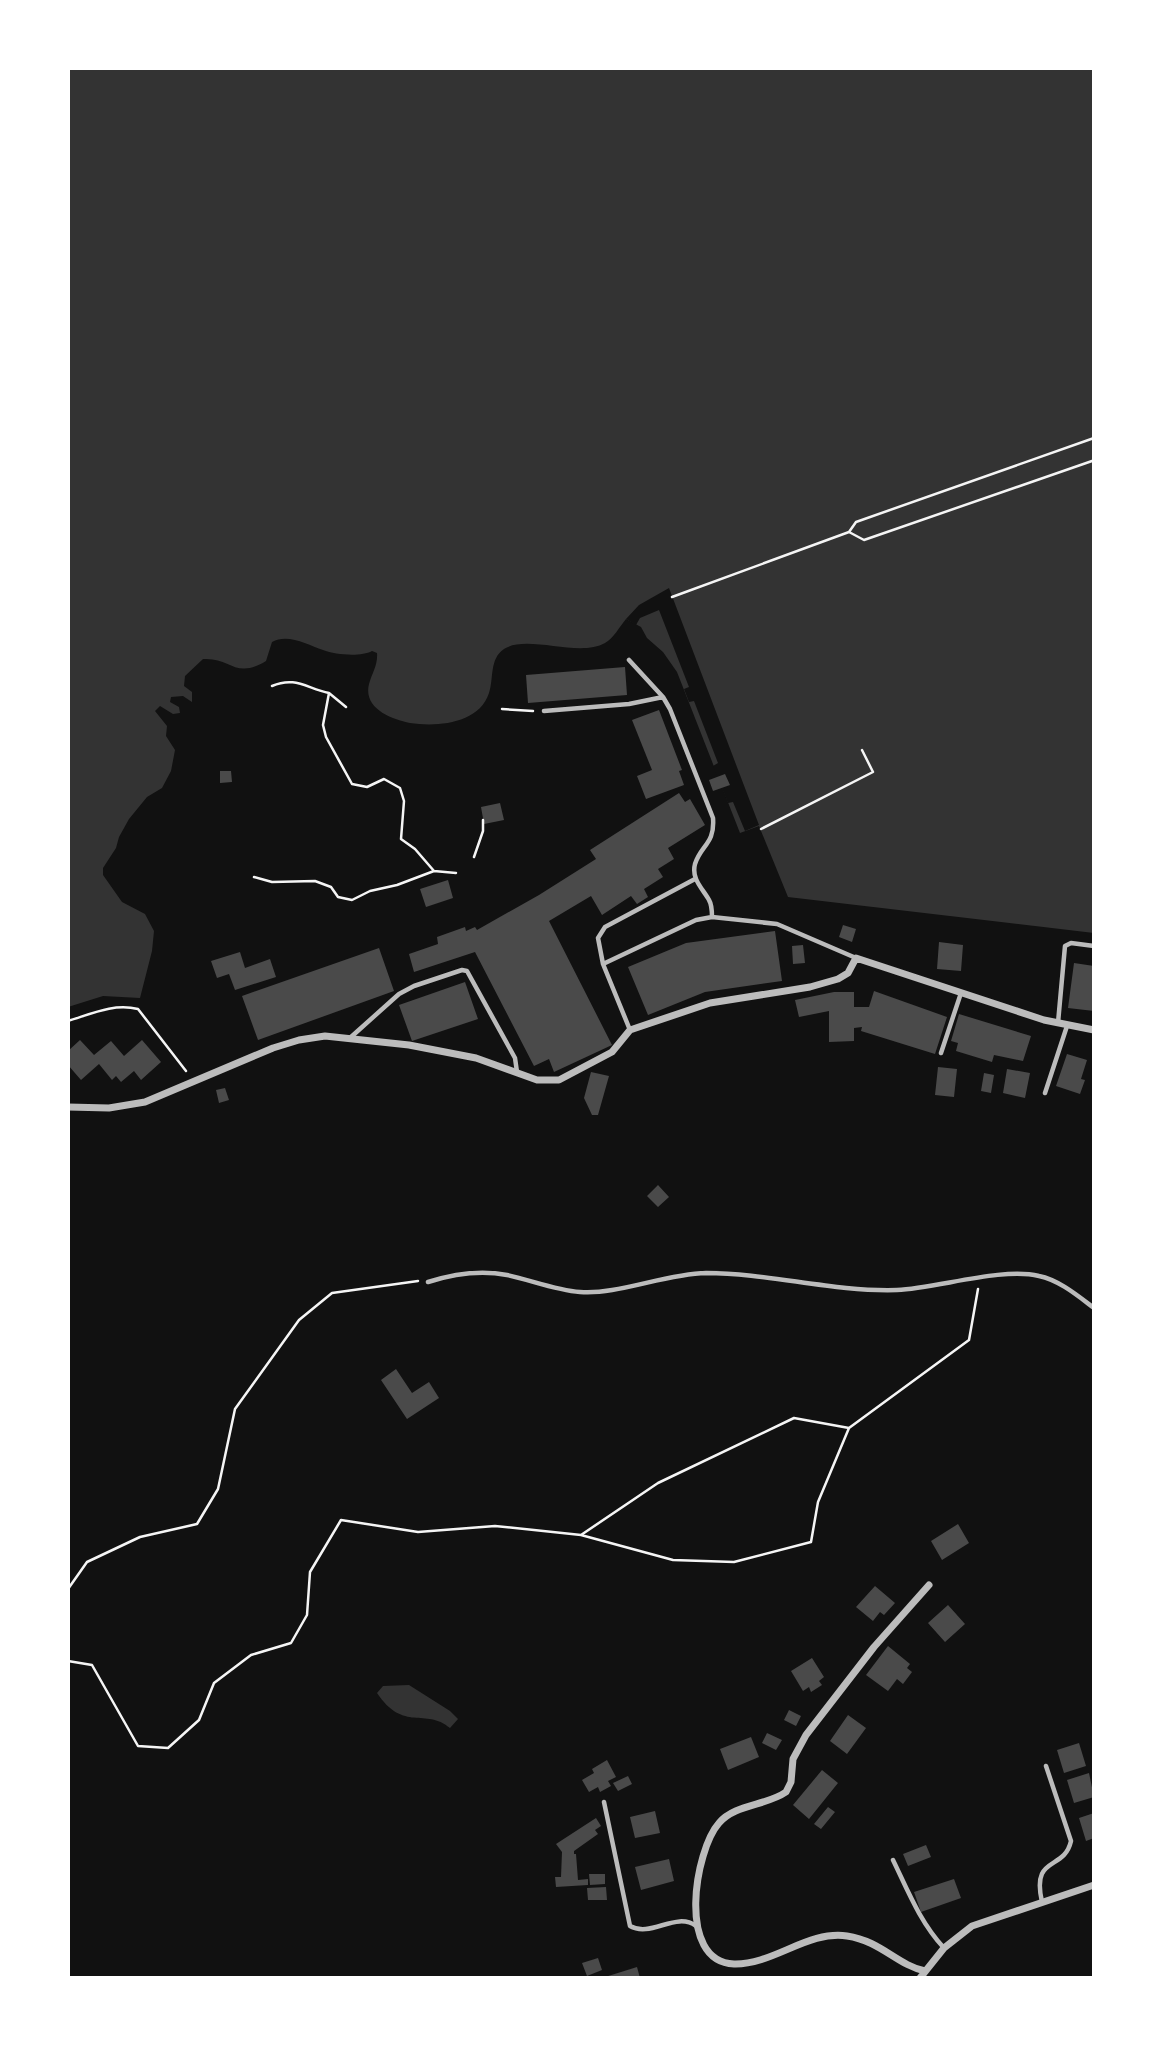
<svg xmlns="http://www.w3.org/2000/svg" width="1162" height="2046" viewBox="0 0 1162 2046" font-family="'Roboto Serif',serif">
<rect width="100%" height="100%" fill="#111"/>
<path fill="#333" d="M 68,68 L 1094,68 L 1094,933 L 788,897 L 759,826 L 740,833 L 677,672 L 663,652 L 647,638 L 641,627 L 626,619 C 620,626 613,639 605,643 C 579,658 527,634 504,649 C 489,659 494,679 489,693 C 479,724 437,727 410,723 C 390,719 363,708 369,684 C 372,673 378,665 377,653 L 372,651 C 361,657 336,655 323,650 C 308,645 288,633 272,642 L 266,661 C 235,680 231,657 203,659 L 185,676 L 184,686 L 192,692 L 192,702 L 183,696 L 171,697 L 170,702 L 179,707 L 180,713 L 173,714 L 160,706 L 155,711 L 167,726 L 166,736 L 175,750 L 171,771 L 162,788 L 147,797 L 129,819 L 119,837 L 116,848 L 103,868 L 103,875 L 122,902 L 145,914 L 154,931 L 152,951 L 140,998 L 103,996 L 68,1007 Z
M 409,1685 L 450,1711 L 458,1719 L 450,1728 C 425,1707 404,1733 377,1693 L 383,1686 Z"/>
<path fill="#111" d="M 669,588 L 759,825 L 745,831 L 733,802 L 728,803 L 713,766 L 718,763 L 694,701 L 689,702 L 684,689 L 689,687 L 659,610 L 640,618 L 636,625 L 626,619 L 639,605 Z"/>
<path fill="#4a4a4a" d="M 625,667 L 627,695 L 528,703 L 526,675 Z
M 659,710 L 682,770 L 679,771 L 684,785 L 646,799 L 637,776 L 652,770 L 632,720 Z
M 220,771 L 231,771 L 232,782 L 220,783 Z
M 725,774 L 730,785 L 713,791 L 709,780 Z
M 679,793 L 685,802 L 690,799 L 705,825 L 668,848 L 674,859 L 658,869 L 663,877 L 644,889 L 648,897 L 637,904 L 631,896 L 602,915 L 591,896 L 549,921 L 612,1045 L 554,1072 L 549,1059 L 534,1066 L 475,952 L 414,972 L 409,954 L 438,944 L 437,937 L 465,927 L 466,931 L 475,927 L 477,930 L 539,895 L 596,859 L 590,850 Z
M 500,803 L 504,820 L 484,824 L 481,807 Z
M 448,880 L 453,898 L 426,907 L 420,889 Z
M 843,925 L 856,929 L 852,942 L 839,937 Z
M 775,931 L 782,981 L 705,992 L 648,1015 L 628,967 L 686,943 Z
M 939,942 L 963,945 L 961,971 L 937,969 Z
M 803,945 L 805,963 L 793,964 L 792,946 Z
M 379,948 L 394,991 L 258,1040 L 242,996 Z
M 240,952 L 245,968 L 270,959 L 276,977 L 235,990 L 229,974 L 217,978 L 211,961 Z
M 1074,963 L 1094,966 L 1094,1011 L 1068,1008 Z
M 465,982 L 478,1019 L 412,1041 L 399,1005 Z
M 874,991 L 947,1017 L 935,1054 L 861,1031 L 862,1027 L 854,1028 L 854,1041 L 829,1042 L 829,1011 L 799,1017 L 795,1000 L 834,992 L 854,992 L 854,1007 L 869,1007 Z
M 959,1014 L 1031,1036 L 1023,1061 L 994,1055 L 992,1062 L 956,1051 L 958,1043 L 951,1041 Z
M 80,1040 L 94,1055 L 111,1041 L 124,1056 L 142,1040 L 161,1062 L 141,1080 L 134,1071 L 121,1082 L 116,1076 L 112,1080 L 99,1064 L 81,1080 L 68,1065 L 68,1051 Z
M 1067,1054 L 1087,1060 L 1081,1079 L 1085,1080 L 1080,1094 L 1056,1086 Z
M 938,1067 L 957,1069 L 954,1097 L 935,1095 Z
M 1007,1069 L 1030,1073 L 1025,1098 L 1003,1093 Z
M 591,1072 L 609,1076 L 598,1115 L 592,1115 L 584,1098 Z
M 984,1073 L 994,1075 L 991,1093 L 981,1091 Z
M 225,1088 L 229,1100 L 219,1103 L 216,1090 Z
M 658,1185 L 669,1197 L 658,1207 L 647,1196 Z
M 396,1369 L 412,1393 L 429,1382 L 439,1398 L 407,1419 L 381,1380 Z
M 958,1524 L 969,1543 L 942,1560 L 931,1541 Z
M 875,1586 L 895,1603 L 884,1615 L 880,1612 L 873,1621 L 856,1607 Z
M 948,1605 L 965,1624 L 945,1642 L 928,1623 Z
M 888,1646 L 910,1664 L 907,1668 L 912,1672 L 903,1684 L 897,1679 L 888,1691 L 866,1675 Z
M 812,1658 L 824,1677 L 819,1681 L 822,1685 L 811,1692 L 809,1687 L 803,1691 L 791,1671 Z
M 789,1710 L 801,1716 L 796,1726 L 784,1720 Z
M 848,1715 L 866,1728 L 847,1754 L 830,1741 Z
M 767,1733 L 782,1740 L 776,1750 L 762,1743 Z
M 751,1737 L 759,1757 L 728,1770 L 720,1749 Z
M 1079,1743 L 1086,1766 L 1064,1773 L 1057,1750 Z
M 607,1760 L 616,1777 L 608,1781 L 611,1786 L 600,1792 L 598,1787 L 589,1792 L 582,1780 L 594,1773 L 592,1769 Z
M 822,1770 L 838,1783 L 809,1819 L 793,1805 Z
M 1089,1773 L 1094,1797 L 1074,1803 L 1067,1780 Z
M 628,1776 L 632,1784 L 618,1791 L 613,1783 Z
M 828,1807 L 835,1812 L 821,1829 L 814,1824 Z
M 655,1811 L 660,1833 L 635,1838 L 630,1817 Z
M 1094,1813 L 1094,1838 L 1086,1841 L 1079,1818 Z
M 596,1818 L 601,1826 L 595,1830 L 598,1834 L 574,1851 L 574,1854 L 576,1854 L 578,1880 L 588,1879 L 588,1885 L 556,1887 L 555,1877 L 561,1877 L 562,1852 L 556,1844 Z
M 926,1845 L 931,1857 L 908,1866 L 903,1854 Z
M 669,1859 L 674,1881 L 641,1890 L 635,1867 Z
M 589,1874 L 605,1874 L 605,1884 L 590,1885 Z
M 954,1879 L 961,1898 L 921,1912 L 914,1892 Z
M 606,1887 L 607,1900 L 588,1900 L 587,1888 Z
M 598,1958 L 602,1970 L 587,1976 L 582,1963 Z
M 637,1967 L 640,1978 L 605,1978 L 605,1977 Z"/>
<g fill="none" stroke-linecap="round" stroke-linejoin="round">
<path stroke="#f5f5f5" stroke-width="2.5" d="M 849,532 L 864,540 L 1092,461
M 672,597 L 849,532 L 856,522 L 1094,438
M 272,686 C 295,676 306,688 329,693 L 323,725 L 326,737 L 352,784 L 367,787 L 384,779 L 400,788 L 404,801 L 401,839 L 415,849 L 434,871
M 329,693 L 346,707
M 502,709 L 533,711
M 761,829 L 873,772 L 862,750
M 474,857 L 483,831 L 483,820
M 254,877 L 272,882 L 315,881 L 331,887 L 338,897 L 352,900 L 370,891 L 397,885 L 434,871 L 456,873
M 68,1021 C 91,1014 113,1003 138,1009 L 186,1071
M 581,1535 L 673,1560 L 734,1562 L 811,1542 L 818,1502 L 849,1428
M 68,1589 L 87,1562 L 140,1537 L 197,1524 L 218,1489 L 235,1409 L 299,1320 L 332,1293 L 418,1281
M 68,1661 L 92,1665 L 138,1746 L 168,1748 L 199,1720 L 214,1683 L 251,1655 L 291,1643 L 307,1615 L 310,1572 L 341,1520 L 418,1532 L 495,1526 L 581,1535 L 658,1483 L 794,1418 L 849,1428 L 969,1340 L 978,1289"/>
<path stroke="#bcbcbc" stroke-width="4.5" d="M 629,660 L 663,697 L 670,709 L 713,818 C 715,844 701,845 695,864 C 691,879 703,889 709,900 C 712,905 712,911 712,917
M 544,711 L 629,704 L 663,697
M 603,964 L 598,938 L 605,927 L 695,879
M 1058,1023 L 1065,946 L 1071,943 L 1094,946
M 630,1030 L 603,964 L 696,920 L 712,917 L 777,924 L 856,958
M 351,1037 L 399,994 L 414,986 L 462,970 L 467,971 L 515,1058 L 517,1072
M 941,1053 L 961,993
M 1045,1093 L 1067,1026
M 428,1282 C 453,1274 481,1270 507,1275 C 531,1280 555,1290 580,1292 C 618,1295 664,1274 706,1273 C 770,1273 832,1292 897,1290 C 938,1288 1002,1267 1039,1276 C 1059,1280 1078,1296 1094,1308
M 604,1802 L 630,1926 C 651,1938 676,1911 696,1926
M 893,1860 C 908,1891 920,1922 944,1948
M 1042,1902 C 1031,1854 1064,1872 1071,1841 L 1046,1766"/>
<path stroke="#bcbcbc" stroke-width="7" d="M 68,1107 L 109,1108 L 145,1102 L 273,1048 L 299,1040 L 325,1036 L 409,1045 L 476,1058 L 537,1080 L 559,1080 L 612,1052 L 630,1030 L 710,1003 L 810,987 L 838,979 L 848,973 L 856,958 L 1044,1020 L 1094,1030
M 925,1971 C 897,1965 881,1941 847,1936 C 808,1930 773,1965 734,1964 C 676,1962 695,1850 719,1823 C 735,1804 766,1806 786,1792 L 791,1782 L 793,1759 L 806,1735 L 874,1647 L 929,1585
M 920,1978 L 944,1948 L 972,1926 L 1094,1885"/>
</g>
<rect width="1162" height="2046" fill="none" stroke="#ffffff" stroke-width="140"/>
</svg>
